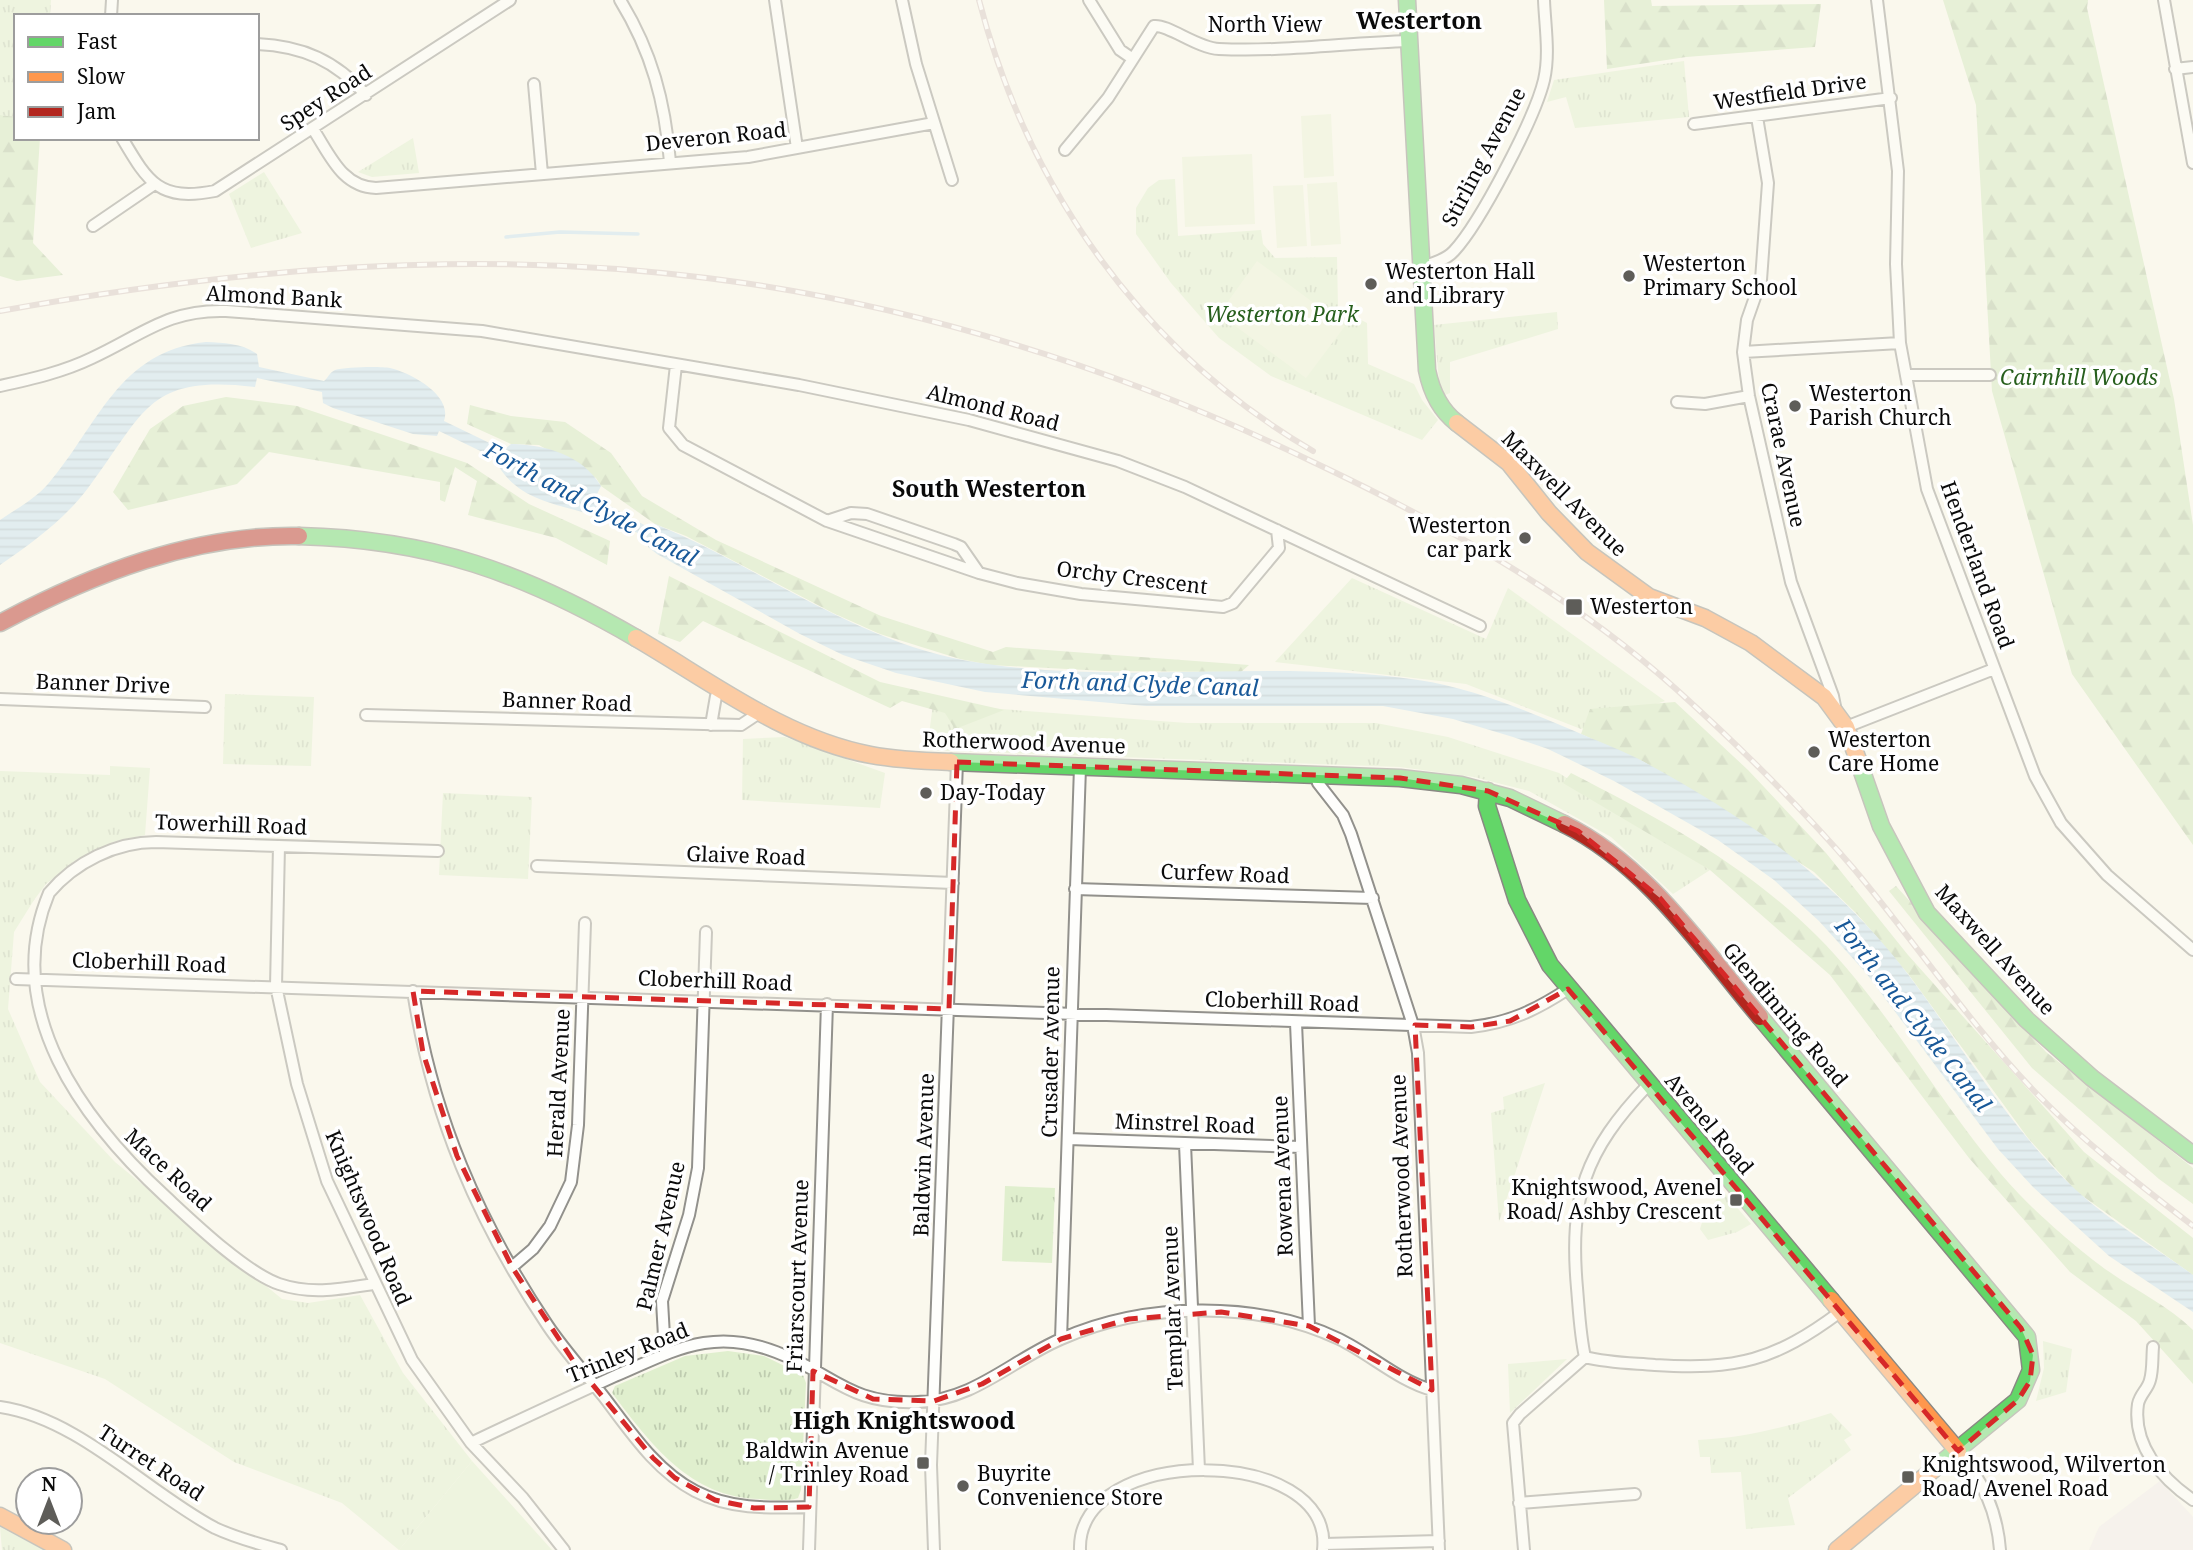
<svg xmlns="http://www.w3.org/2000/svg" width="2193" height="1550" viewBox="0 0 2193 1550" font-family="'Noto Serif',serif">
<defs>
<pattern id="grass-tufts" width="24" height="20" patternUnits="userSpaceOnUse" patternTransform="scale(1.75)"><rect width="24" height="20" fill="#e0efce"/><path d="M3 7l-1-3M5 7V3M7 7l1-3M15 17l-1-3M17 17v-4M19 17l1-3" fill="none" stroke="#bfccb0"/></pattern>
<pattern id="forest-firs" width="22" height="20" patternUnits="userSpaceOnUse" patternTransform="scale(1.75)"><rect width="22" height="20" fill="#d0e6bc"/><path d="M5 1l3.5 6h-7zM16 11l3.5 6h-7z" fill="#b1c4a0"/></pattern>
<pattern id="water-rules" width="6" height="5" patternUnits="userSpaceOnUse" patternTransform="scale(1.75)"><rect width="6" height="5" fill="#c5e0f2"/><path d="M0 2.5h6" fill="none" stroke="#a8bfce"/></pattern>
</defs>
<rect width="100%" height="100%" fill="#faf8ed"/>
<path fill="#f1eaeb" d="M 2160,1481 L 2193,1517 L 2193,1550 L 2089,1550 L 2099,1527 Z"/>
<path fill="url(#grass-tufts)" d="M 0,0 L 51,0 L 50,16 L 16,16 L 16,117 L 0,115 Z
M 1684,61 L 1689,117 L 1575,128 L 1566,97 L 1547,102 L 1554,80 Z
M 413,138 L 419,173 L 372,177 L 358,172 Z
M 264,172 L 302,233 L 251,248 L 229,194 Z
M 1175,179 L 1178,236 L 1261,230 L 1263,244 L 1275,258 L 1337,257 L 1338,308 L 1367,323 L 1368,364 L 1414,384 L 1422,400 L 1438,420 L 1422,440 L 1271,376 L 1219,338 L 1171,283 L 1136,234 L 1136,208 L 1148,188 L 1159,180 Z
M 1557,312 L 1558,329 L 1450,362 L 1450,393 L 1445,395 L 1439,381 L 1434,325 Z
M 1352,578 L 1486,639 L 1508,588 L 1665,701 L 1581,729 L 1466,684 L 1275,662 Z
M 225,694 L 314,697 L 311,766 L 223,764 Z
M 933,704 L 1187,723 L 1376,723 L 1448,737 L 1559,773 L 1710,870 L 1673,894 L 1611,837 L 1529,791 L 1474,777 L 1400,767 L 927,750 Z
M 785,737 L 885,773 L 880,808 L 742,800 L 743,739 Z
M 110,766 L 150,768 L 145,835 L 113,842 L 76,860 L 46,884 L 34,900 L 14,932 L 8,1009 L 40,1082 L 115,1162 L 282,1299 L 308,1303 L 360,1295 L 403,1373 L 472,1461 L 399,1550 L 342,1503 L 234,1462 L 105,1379 L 0,1343 L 0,771 L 110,775 Z
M 443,793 L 532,797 L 528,879 L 439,875 Z
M 1545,1083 L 1499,1222 L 1491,1113 L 1504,1109 L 1503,1097 Z
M 1005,1186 L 1055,1188 L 1052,1263 L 1002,1261 Z
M 1723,1191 L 1751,1224 L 1737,1232 L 1708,1240 L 1700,1229 L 1704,1216 Z
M 2043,1341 L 2072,1349 L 2066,1392 L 2036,1401 L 2044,1368 Z
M 728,1351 L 764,1356 L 803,1375 L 806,1383 L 801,1490 L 798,1498 C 786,1502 772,1500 760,1499 C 690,1498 651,1444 612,1393 L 615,1386 L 685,1356 Z
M 1567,1359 L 1510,1413 L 1508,1364 Z
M 1831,1413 L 1852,1435 L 1844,1440 L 1851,1450 L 1788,1498 L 1795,1525 L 1746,1529 L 1741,1472 L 1711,1473 L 1710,1457 L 1700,1457 L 1698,1440 C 1746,1438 1786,1427 1831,1413 Z
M 0,1527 L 44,1550 L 2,1550 Z"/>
<path fill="url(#forest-firs)" d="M 1604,0 L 1651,0 L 1652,6 L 1821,4 L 1815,47 L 1686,57 L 1607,69 Z
M 1943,0 L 2088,0 L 2087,8 L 2174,399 L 2193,525 L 2193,845 L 2072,674 L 1992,391 L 1976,105 Z
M 0,115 L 16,117 L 16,138 L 40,138 L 33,243 L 63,275 L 17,281 L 0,276 Z
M 226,397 L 297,406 L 467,463 L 529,504 L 610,541 L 607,565 L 556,538 L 468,515 L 477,481 L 455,467 L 445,502 L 440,500 L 440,482 L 269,452 L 237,484 L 128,510 L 113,492 L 150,429 L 183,406 Z
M 470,405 L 511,416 L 565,422 L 611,453 L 642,496 L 716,540 L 881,616 L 993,652 L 1006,647 L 1249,665 L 1241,672 L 1105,671 L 990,665 L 960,659 L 880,634 L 833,613 L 686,536 L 655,524 L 601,486 L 596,478 L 539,445 L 511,444 L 467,424 Z
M 669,576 L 880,682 L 1004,710 L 955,729 L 945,713 L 902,701 L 890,708 L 703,621 L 680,642 L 658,634 Z
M 1675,702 L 1748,770 L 1826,853 L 1908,955 L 2084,1152 L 2193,1238 L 2193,1275 L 2077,1192 L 2028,1138 L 1909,975 L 1858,915 L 1814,872 L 1644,762 L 1581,734 L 1590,709 Z
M 1571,773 C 1659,818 1746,865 1817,936 C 1894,1013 1944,1114 2019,1194 C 2042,1218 2083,1254 2111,1273 C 2138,1292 2169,1306 2193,1330 L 2193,1384 L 2136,1321 L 2070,1272 L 1969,1158 L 1830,975 L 1710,870 L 1563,783 Z
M 1896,886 L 2046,1052 L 2193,1168 L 2193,1204 L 2159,1179 L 2032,1068 L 1889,891 Z"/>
<path fill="#e0efce" d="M 472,1461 L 552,1550 L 399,1550 Z"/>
<path fill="#ebf2d7" d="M 1331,114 L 1334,176 L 1304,178 L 1301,116 Z
M 1252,154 L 1255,224 L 1185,227 L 1182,157 Z
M 1337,182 L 1341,244 L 1311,246 L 1307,184 Z
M 1303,185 L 1307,246 L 1277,248 L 1273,186 Z
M 1257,261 L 1345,326 L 1306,378 L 1219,314 Z"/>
<path fill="url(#water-rules)" d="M 206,342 C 224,343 242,343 257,354 L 259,367 L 324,381 C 328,378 329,373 335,370 C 345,367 380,366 390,368 C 411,373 453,395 444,421 L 504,450 L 511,444 C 546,445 581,454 601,486 L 595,498 L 648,527 L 655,524 C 760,567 854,641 968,661 C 1116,687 1269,658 1418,680 C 1472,688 1522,709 1572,730 C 1596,741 1623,750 1646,763 C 1749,819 1839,882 1910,977 C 1964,1049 2010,1129 2076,1190 C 2110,1222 2155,1247 2193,1275 L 2193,1312 L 2109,1256 L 2033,1187 L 1998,1149 L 1866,973 L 1819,921 L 1774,880 L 1718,840 L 1614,781 L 1548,749 L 1513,737 L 1453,719 L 1383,706 L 1146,706 L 985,692 L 896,673 L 843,655 L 800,634 L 657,554 L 648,547 L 649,539 L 590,508 L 586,513 C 552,503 520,499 499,467 L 501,461 L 439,431 L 437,436 L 413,434 L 333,408 L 323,403 L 322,392 L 257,378 L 255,387 C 146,374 145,413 88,488 C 65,519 32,543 0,565 L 0,520 C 16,509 35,499 48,484 C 98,426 118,351 206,342 Z"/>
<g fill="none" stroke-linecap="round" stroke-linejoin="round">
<path stroke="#c5e0f2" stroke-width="3.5" d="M 506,237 L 560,232 L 638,234"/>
<defs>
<path id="street" d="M 620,0 C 652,52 665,102 670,162
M 775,0 L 797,148
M 902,0 L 916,64 L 952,180
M 1089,0 L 1120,50 L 1133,59
M 1877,0 L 1898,171 L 1896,264 L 1900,343 L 1927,489 L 2035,776 L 2061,823 L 2107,875 L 2193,950
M 2164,0 L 2193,163
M 111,16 L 112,0
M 257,44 C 303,46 336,61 366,95
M 2175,69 L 2193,67
M 534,84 L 542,174
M 1757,117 L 1768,183 L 1761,280 L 1747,320 L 1743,352 L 1749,396 L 1791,582 L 1833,696 L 1836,711
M 1694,124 L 1891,98
M 313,129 C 330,155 342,187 376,188 L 748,157 L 934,123
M 122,138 C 148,182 159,202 215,191 L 510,0
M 1065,150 L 1108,98 L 1154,26 C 1168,24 1197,48 1219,49 C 1281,52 1346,43 1408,41
M 93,226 L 153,185
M 1421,267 C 1432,264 1446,260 1454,251 C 1480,223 1535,118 1544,80 C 1550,54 1545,26 1544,0
M 1743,352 L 1900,343
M 676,365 L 669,428 L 683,445 L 827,521 L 979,573 L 1017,583 L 1081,594 L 1223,607 L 1233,603 L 1279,548 L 1277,530
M 1906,375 L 1990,375
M 0,386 C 32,379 63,372 92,358 C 142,335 168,309 226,311 L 482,331 L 799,385 L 969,420 L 1118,461 L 1185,487 L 1480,626
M 1677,402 L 1705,404 L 1749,396
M 827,521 L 851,513 L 867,514 L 954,544 L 961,547 L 979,573
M 0,699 L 205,707
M 366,715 L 741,725 L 762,711
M 711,725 L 716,696
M 1846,727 L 1994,669
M 1315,774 L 1318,783 L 1343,815 L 1351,834 L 1413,1025 L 1418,1053 L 1439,1550
M 279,846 L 276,986 L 297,1084 L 327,1181 L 412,1360 L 471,1443 L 523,1498 L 564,1550
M 537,866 L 953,883
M 1075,889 L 1373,898
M 16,979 L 1471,1027 C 1509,1023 1536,1010 1568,989
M 413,991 C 432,1115 478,1222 548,1326 C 565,1351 585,1373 604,1397 C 630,1431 656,1471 695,1491 C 731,1510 770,1508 809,1507
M 1296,1023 L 1309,1326
M 1648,1085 C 1585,1151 1569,1197 1577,1288 C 1579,1311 1580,1335 1585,1357 C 1608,1363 1631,1363 1655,1365 C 1737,1370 1774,1361 1840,1312
M 1069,1139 L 1301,1147
M 1185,1144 L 1199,1470
M 512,1267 L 533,1249 L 550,1226 L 571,1182 L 578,1125 L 585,923
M 373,1284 C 341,1289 311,1295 279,1284 C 245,1272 193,1222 166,1197 C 83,1121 0,1010 49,893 C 75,862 116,842 156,842 L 438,851
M 1061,1339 L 1080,767
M 2153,1347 C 2152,1358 2153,1370 2150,1380 C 2148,1389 2140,1394 2138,1404 C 2132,1445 2162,1479 2193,1500
M 665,1354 L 662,1301 L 689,1215 L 698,1168 L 706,932
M 0,1407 C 78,1418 147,1492 215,1528 C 236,1538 259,1544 281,1550
M 471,1443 C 519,1420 567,1398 615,1376 C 644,1364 673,1348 704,1343 C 728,1339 753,1343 776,1352 C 833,1373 848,1405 918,1402 C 974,1400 1012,1360 1061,1339 C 1145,1302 1256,1300 1339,1339 C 1370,1354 1399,1381 1432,1390
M 1958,1451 C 1983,1481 1997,1511 2000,1550
M 1519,1503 L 1635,1494
M 1324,1544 L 1439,1541
M 809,1550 L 827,1004
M 934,1550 L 931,1465 L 957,762
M 1080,1550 C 1076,1443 1335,1444 1323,1550
M 1524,1550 L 1513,1423 L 1520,1414 L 1585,1357"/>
<path id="fast" d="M 1407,0 L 1427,370 C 1431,390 1440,410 1457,423
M 299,536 C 430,539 524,573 636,638
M 1858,760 L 1881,826 L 1927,913 L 2027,1020 L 2092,1078 L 2193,1155
M 951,762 L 1400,778 L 1461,785 L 1510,798 L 1564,824
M 1488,791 L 1487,806 L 1517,900 L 1550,965 L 1831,1300
M 1760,1017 L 2027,1337 L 2031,1370 L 2018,1400 L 1934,1469"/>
<path id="slow" d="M 1457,423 L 1509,463 L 1549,513 L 1587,552 L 1649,597 L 1705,618 L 1751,643 L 1824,697 L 1846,727 L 1858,760
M 636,638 C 710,681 785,739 871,755 C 897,760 924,761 951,762
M 1831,1300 L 1958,1451
M 0,1516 L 63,1550
M 1837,1550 L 1934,1469"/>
<path id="jam" d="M 0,623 C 92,574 194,534 299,536
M 1564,824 C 1646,864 1702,948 1760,1017"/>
</defs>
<use href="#street" stroke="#92918c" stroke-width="14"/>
<use href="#fast" stroke="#898883" stroke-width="19"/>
<use href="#slow" stroke="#898883" stroke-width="19"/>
<use href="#jam" stroke="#898883" stroke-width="19"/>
<use href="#street" stroke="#fefefc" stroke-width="10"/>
<use href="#fast" stroke="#63d668" stroke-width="16"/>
<use href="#slow" stroke="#ff974d" stroke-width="16"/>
<use href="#jam" stroke="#b3261e" stroke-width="16"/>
<defs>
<path id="rail" d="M 979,0 C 1028,189 1143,352 1313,451
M 0,311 C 233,269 471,248 707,278 C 916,304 1122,370 1311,461 C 1440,522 1569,593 1676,689 C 1738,745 1799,805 1854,869 C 1916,943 1970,1025 2038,1095 C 2085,1143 2140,1185 2193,1226"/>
</defs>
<use href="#rail" stroke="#d5c5c3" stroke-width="6"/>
<use href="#rail" stroke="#fff" stroke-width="3.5" stroke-dasharray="10" stroke-linecap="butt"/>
</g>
<path d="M0 0H2193V1550H0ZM 957,762 L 1400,778 L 1488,791 L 1578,831 L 1660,898 L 2021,1328 L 2033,1355 L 2030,1381 L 2018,1400 L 1958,1451 L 1568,989 L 1510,1021 L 1471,1027 L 1415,1025 L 1432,1390 L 1309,1326 L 1221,1312 L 1129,1319 L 1061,1339 L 982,1384 L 934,1401 L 873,1399 L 813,1371 L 809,1507 L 754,1508 L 715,1500 L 675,1478 L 653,1458 L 574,1362 L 512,1267 L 457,1156 L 423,1053 L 413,991 L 949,1009 Z" fill="#faf8ed" fill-opacity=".55" fill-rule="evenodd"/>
<path fill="none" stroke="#d62828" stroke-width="5" stroke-dasharray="14 9" stroke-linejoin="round" d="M 957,762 L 1400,778 L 1488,791 L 1578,831 L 1660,898 L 2021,1328 L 2033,1355 L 2030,1381 L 2018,1400 L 1958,1451 L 1568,989 L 1510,1021 L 1471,1027 L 1415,1025 L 1432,1390 L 1309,1326 L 1221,1312 L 1129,1319 L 1061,1339 L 982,1384 L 934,1401 L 873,1399 L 813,1371 L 809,1507 L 754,1508 L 715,1500 L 675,1478 L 653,1458 L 574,1362 L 512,1267 L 457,1156 L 423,1053 L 413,991 L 949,1009 Z"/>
<g fill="#5e5d59" stroke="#fff" stroke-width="2.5">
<circle cx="1629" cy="276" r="7"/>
<circle cx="1371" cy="284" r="7"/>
<circle cx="1795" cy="406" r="7"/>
<circle cx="1525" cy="538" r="7"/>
<rect x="1565" y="598" width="18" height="18" rx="3.5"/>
<circle cx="1814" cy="752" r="7"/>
<circle cx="926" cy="793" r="7"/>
<rect x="1729" y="1193" width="14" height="14" rx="3.5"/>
<rect x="916" y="1456" width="14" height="14" rx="3.5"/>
<rect x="1901" y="1470" width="14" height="14" rx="3.5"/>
<circle cx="963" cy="1486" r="7"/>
</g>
<g text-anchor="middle" stroke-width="7" stroke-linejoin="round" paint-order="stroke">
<g font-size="21" fill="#0a0a0a" stroke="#fff">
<text x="1265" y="32">North View</text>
<text transform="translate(1790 92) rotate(-8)" y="7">Westfield Drive</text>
<text transform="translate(326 98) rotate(-33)" y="7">Spey Road</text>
<text transform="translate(716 137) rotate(-6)" y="7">Deveron Road</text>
<text transform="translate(1484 157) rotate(-62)" y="7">Stirling Avenue</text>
<text transform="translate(274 297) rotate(3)" y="7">Almond Bank</text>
<text transform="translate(993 408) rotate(14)" y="7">Almond Road</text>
<text transform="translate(1783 455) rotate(78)" y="7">Crarae Avenue</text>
<text transform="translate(1564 494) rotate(45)" y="7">Maxwell Avenue</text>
<text transform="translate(1977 565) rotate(70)" y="7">Henderland Road</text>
<text transform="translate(1132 578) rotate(7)" y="7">Orchy Crescent</text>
<text transform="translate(103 684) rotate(2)" y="7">Banner Drive</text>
<text transform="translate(567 702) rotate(2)" y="7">Banner Road</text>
<text transform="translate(1024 743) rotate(2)" y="7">Rotherwood Avenue</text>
<text transform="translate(231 825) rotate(2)" y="7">Towerhill Road</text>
<text transform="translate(746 856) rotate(2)" y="7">Glaive Road</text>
<text transform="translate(1225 874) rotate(2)" y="7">Curfew Road</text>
<text transform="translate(1995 950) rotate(48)" y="7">Maxwell Avenue</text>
<text transform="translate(149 963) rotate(2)" y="7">Cloberhill Road</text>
<text transform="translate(715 981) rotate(2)" y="7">Cloberhill Road</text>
<text transform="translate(1282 1002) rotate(2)" y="7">Cloberhill Road</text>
<text transform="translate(1785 1015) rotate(50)" y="7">Glendinning Road</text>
<text transform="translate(1051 1052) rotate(-89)" y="7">Crusader Avenue</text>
<text transform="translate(559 1083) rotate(-87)" y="7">Herald Avenue</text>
<text transform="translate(1185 1124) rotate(2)" y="7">Minstrel Road</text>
<text transform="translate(1709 1124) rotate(50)" y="7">Avenel Road</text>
<text transform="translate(924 1155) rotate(-88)" y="7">Baldwin Avenue</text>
<text transform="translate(168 1170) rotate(43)" y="7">Mace Road</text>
<text transform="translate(1283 1176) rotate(-92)" y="7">Rowena Avenue</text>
<text transform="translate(1402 1176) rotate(-92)" y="7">Rotherwood Avenue</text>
<text transform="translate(368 1218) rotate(67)" y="7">Knightswood Road</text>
<text transform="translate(661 1236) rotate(-77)" y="7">Palmer Avenue</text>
<text transform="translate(798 1276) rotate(-88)" y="7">Friarscourt Avenue</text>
<text transform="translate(1173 1308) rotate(-92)" y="7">Templar Avenue</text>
<text transform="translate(628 1353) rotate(-22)" y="7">Trinley Road</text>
<text transform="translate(151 1463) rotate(33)" y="7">Turret Road</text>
</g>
<g font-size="21" fill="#0a0a0a" stroke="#fff" text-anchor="start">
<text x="1643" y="271">Westerton<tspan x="1643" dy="24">Primary School</tspan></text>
<text x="1385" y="279">Westerton Hall<tspan x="1385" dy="24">and Library</tspan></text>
<text x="1809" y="401">Westerton<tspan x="1809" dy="24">Parish Church</tspan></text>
<text x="1511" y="533" text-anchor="end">Westerton<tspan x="1511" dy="24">car park</tspan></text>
<text x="1590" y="614">Westerton</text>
<text x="1828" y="747">Westerton<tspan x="1828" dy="24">Care Home</tspan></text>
<text x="940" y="800">Day-Today</text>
<text x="1722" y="1195" text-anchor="end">Knightswood, Avenel<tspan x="1722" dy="24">Road/ Ashby Crescent</tspan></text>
<text x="909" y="1458" text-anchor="end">Baldwin Avenue<tspan x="909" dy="24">/ Trinley Road</tspan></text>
<text x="1922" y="1472">Knightswood, Wilverton<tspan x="1922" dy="24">Road/ Avenel Road</tspan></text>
<text x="977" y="1481">Buyrite<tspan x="977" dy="24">Convenience Store</tspan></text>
</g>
<g font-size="21" font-style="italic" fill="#275f1d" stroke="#fff">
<text x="1282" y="322">Westerton Park</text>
<text x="2079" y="385">Cairnhill Woods</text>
</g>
<g font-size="23" font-weight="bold" fill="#0a0a0a" stroke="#fff">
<text x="989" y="497">South Westerton</text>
</g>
<g font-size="23" font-style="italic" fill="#185898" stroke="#fff">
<text transform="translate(591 504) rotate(28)" y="8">Forth and Clyde Canal</text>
<text transform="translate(1140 684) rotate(2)" y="8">Forth and Clyde Canal</text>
<text transform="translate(1913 1015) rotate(52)" y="8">Forth and Clyde Canal</text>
</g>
<g font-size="24" font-weight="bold" fill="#0a0a0a" stroke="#fff">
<text x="1419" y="29">Westerton</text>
<text x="904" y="1429">High Knightswood</text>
</g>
</g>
<rect x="14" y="14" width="245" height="126" fill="#ffffff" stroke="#9d9d9d" stroke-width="2"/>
<rect x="28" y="37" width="35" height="10" fill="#63d668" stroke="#9d9d9d" stroke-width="2"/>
<text x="77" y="49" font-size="21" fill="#0a0a0a">Fast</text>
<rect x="28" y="72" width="35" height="10" fill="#ff974d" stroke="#9d9d9d" stroke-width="2"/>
<text x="77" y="84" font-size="21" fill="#0a0a0a">Slow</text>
<rect x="28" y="107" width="35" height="10" fill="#b3261e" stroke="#9d9d9d" stroke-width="2"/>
<text x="77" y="119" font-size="21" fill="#0a0a0a">Jam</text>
<g transform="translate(49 1501)"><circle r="33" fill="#ffffff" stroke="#9d9d9d" stroke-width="2"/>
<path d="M0-5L12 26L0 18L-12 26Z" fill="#5e5d59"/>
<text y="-10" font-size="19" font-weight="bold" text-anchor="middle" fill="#0a0a0a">N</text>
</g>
</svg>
